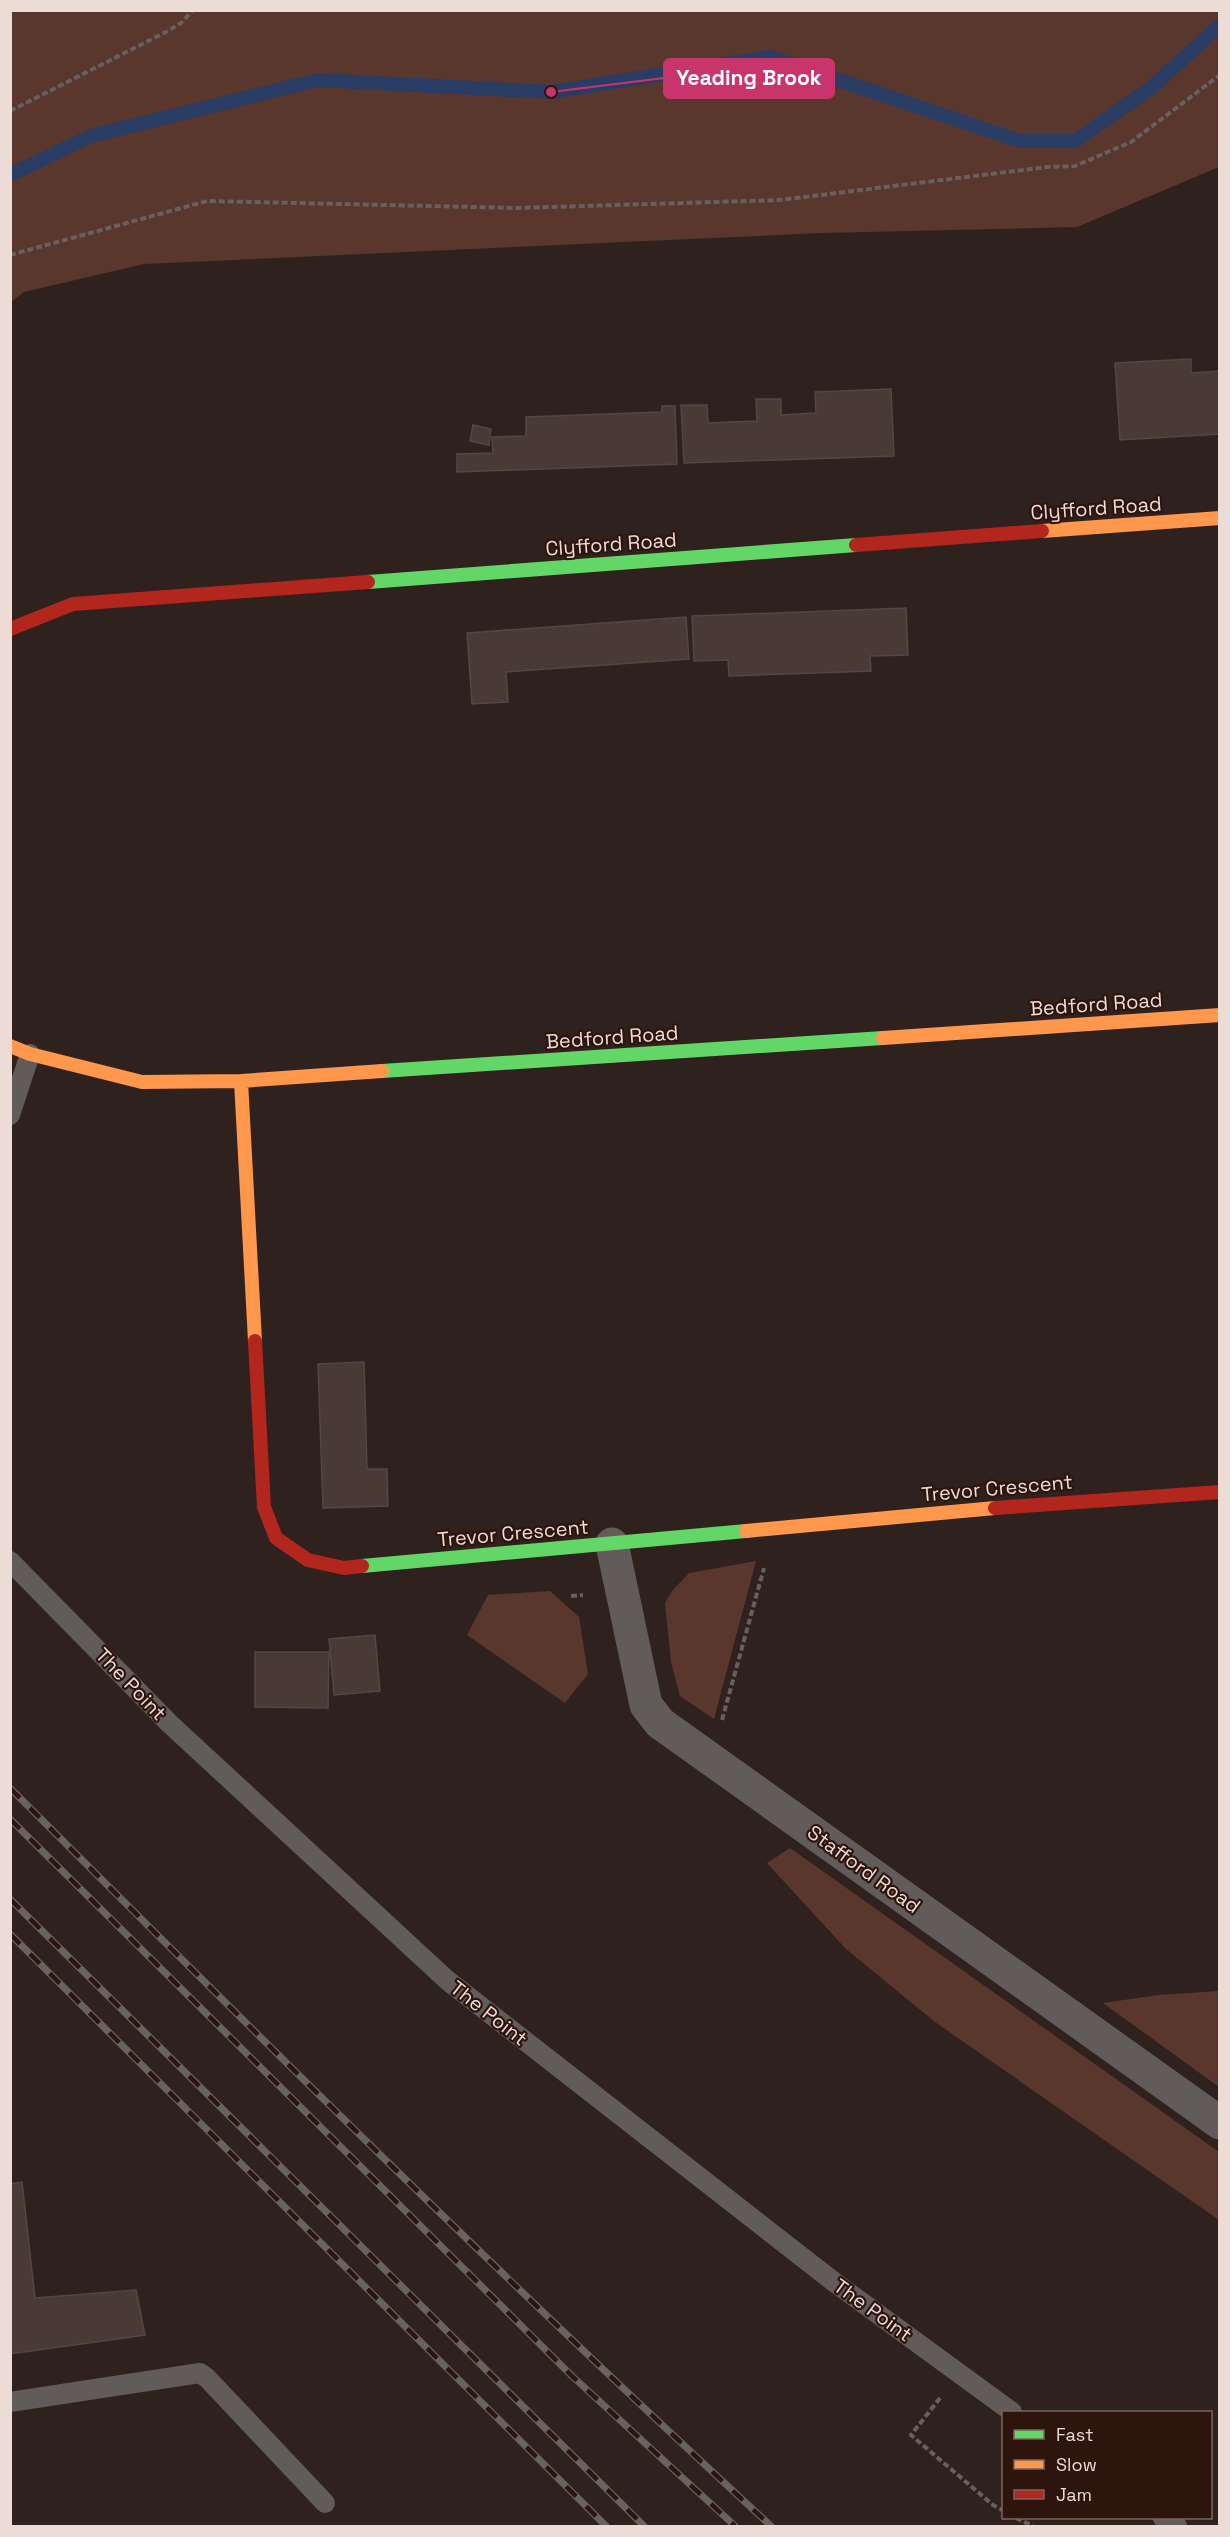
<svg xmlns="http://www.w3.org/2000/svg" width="1230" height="2537" viewBox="0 0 1230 2537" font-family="'Space Grotesk',sans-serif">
<rect width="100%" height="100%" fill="#2f221e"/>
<path fill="#5a372c" d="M 11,10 L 1219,11 L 1219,167 L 1077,227 L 822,233 L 144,264 L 24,292 L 11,302 Z
M 756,1561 L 714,1719 L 680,1696 L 671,1662 L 665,1603 L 673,1590 L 689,1573 Z
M 550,1591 L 579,1617 L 588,1674 L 565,1703 L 467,1635 L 488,1595 Z
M 790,1848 L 1219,2152 L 1219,2220 L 935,2022 L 846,1949 L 767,1863 Z
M 1219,1991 L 1219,2087 L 1103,2003 L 1158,1995 Z"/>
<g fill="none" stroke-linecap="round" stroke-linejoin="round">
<path stroke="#293c64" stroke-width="14" d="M 10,175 L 91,136 L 318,80 L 551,92 L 770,57 L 1020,141 L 1075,141 L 1151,88 L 1220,25"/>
</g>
<path fill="#4a3a35" stroke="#534744" stroke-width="1.5" d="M 1191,359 L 1191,373 L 1220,371 L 1220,434 L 1120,440 L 1115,363 Z
M 891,389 L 894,456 L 684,463 L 681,405 L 707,405 L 708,423 L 757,421 L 756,399 L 781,399 L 781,415 L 816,413 L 815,392 Z
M 662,406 L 675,406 L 677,464 L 457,472 L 457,454 L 493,453 L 492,437 L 526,436 L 526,417 L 662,412 Z
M 473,425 L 491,429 L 489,445 L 470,441 Z
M 906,608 L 908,655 L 870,656 L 871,671 L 729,676 L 728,660 L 694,661 L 692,616 Z
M 686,617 L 689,659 L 506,672 L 508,702 L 472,704 L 467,633 Z
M 364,1362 L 367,1469 L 387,1469 L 388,1506 L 323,1508 L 318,1364 Z
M 375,1635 L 380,1691 L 334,1695 L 329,1639 Z
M 255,1652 L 329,1652 L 328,1708 L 255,1707 Z
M 22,2182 L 35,2298 L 136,2290 L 145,2335 L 10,2354 L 10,2184 Z"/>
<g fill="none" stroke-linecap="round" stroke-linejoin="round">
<path stroke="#67605e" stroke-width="4" stroke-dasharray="6 3" stroke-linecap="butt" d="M 10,111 L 166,32 L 181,23 L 193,10
M 10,255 L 207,201 L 518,208 L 780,200 L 1047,167 L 1075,166 L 1131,142 L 1220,75
M 571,1596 L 583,1595
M 722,1720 L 764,1568
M 940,2398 L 911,2435 L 993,2505 L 1004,2511
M 1016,2518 L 1033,2526"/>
<path stroke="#615b5a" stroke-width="20" d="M 10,1115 L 30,1054
M 10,1561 L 170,1724 L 447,1980 L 834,2282 L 1012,2412
M 10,2402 L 200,2373 L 207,2378 L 325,2503
M 1163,2518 L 1177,2526"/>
<path stroke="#615b5a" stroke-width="33" d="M 612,1544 L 646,1705 L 660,1723 L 1220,2123"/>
<path stroke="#63d668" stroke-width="14" d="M 368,582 L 856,545
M 382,1071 L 883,1038
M 362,1566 L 746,1531"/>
<path stroke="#ff974d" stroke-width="14" d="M 1042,531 L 1220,518
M 883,1038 L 1220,1015
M 10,1046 L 30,1054 L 142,1082 L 241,1081 L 382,1071
M 241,1081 L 255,1341
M 746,1531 L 995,1508"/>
<path stroke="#b3261e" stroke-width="14" d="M 856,545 L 1042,531
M 10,629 L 73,604 L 368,582
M 255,1341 L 264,1507 L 276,1538 L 308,1560 L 344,1568 L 362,1566
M 995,1508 L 1220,1492"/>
<defs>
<path id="rail" d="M 10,1788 C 260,2038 511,2287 771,2526
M 10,1819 L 572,2376 L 735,2526
M 10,1899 L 644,2526
M 10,1934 L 606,2526"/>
</defs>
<use href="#rail" stroke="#69625f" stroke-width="7"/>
<use href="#rail" stroke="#2d140d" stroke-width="4.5" stroke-dasharray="14" stroke-linecap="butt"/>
</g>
<g text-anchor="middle" stroke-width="4.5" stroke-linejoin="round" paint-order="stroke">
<g font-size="20" fill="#eddbd5" stroke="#2d140d">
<text transform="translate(1096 508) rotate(-4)" y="7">Clyfford Road</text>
<text transform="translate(611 544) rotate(-4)" y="7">Clyfford Road</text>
<text transform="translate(1096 1004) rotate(-4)" y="7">Bedford Road</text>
<text transform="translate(612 1037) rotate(-4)" y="7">Bedford Road</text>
<text transform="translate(997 1488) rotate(-5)" y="7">Trevor Crescent</text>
<text transform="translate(513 1533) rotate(-5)" y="7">Trevor Crescent</text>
<text transform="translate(131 1684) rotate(46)" y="7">The Point</text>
<text transform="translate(864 1869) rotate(36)" y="7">Stafford Road</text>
<text transform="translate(489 2013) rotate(38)" y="7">The Point</text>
<text transform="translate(873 2310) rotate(36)" y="7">The Point</text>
</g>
</g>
<path fill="none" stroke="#c8356d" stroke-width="2" d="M551 92L664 78"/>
<circle fill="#c8356d" stroke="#2d140d" stroke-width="2" cx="551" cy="92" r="6"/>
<rect fill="#c8356d" stroke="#c8356d" stroke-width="2" x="664" y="59" width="170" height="39" rx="6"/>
<g font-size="21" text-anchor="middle" font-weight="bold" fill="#fff">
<text x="749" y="85">Yeading Brook</text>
</g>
<rect width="1230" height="2537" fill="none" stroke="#eddbd5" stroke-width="24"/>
<rect x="1002" y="2411" width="210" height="108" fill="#2d140d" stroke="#7a645d" stroke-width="1.5"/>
<rect x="1014" y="2430" width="30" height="9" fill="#63d668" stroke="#7a645d" stroke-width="1.5"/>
<text x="1056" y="2441" font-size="18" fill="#eddbd5">Fast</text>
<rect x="1014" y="2460" width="30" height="9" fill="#ff974d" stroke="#7a645d" stroke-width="1.5"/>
<text x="1056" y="2471" font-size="18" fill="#eddbd5">Slow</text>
<rect x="1014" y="2490" width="30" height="9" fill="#b3261e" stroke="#7a645d" stroke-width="1.5"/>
<text x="1056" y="2501" font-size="18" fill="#eddbd5">Jam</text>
</svg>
